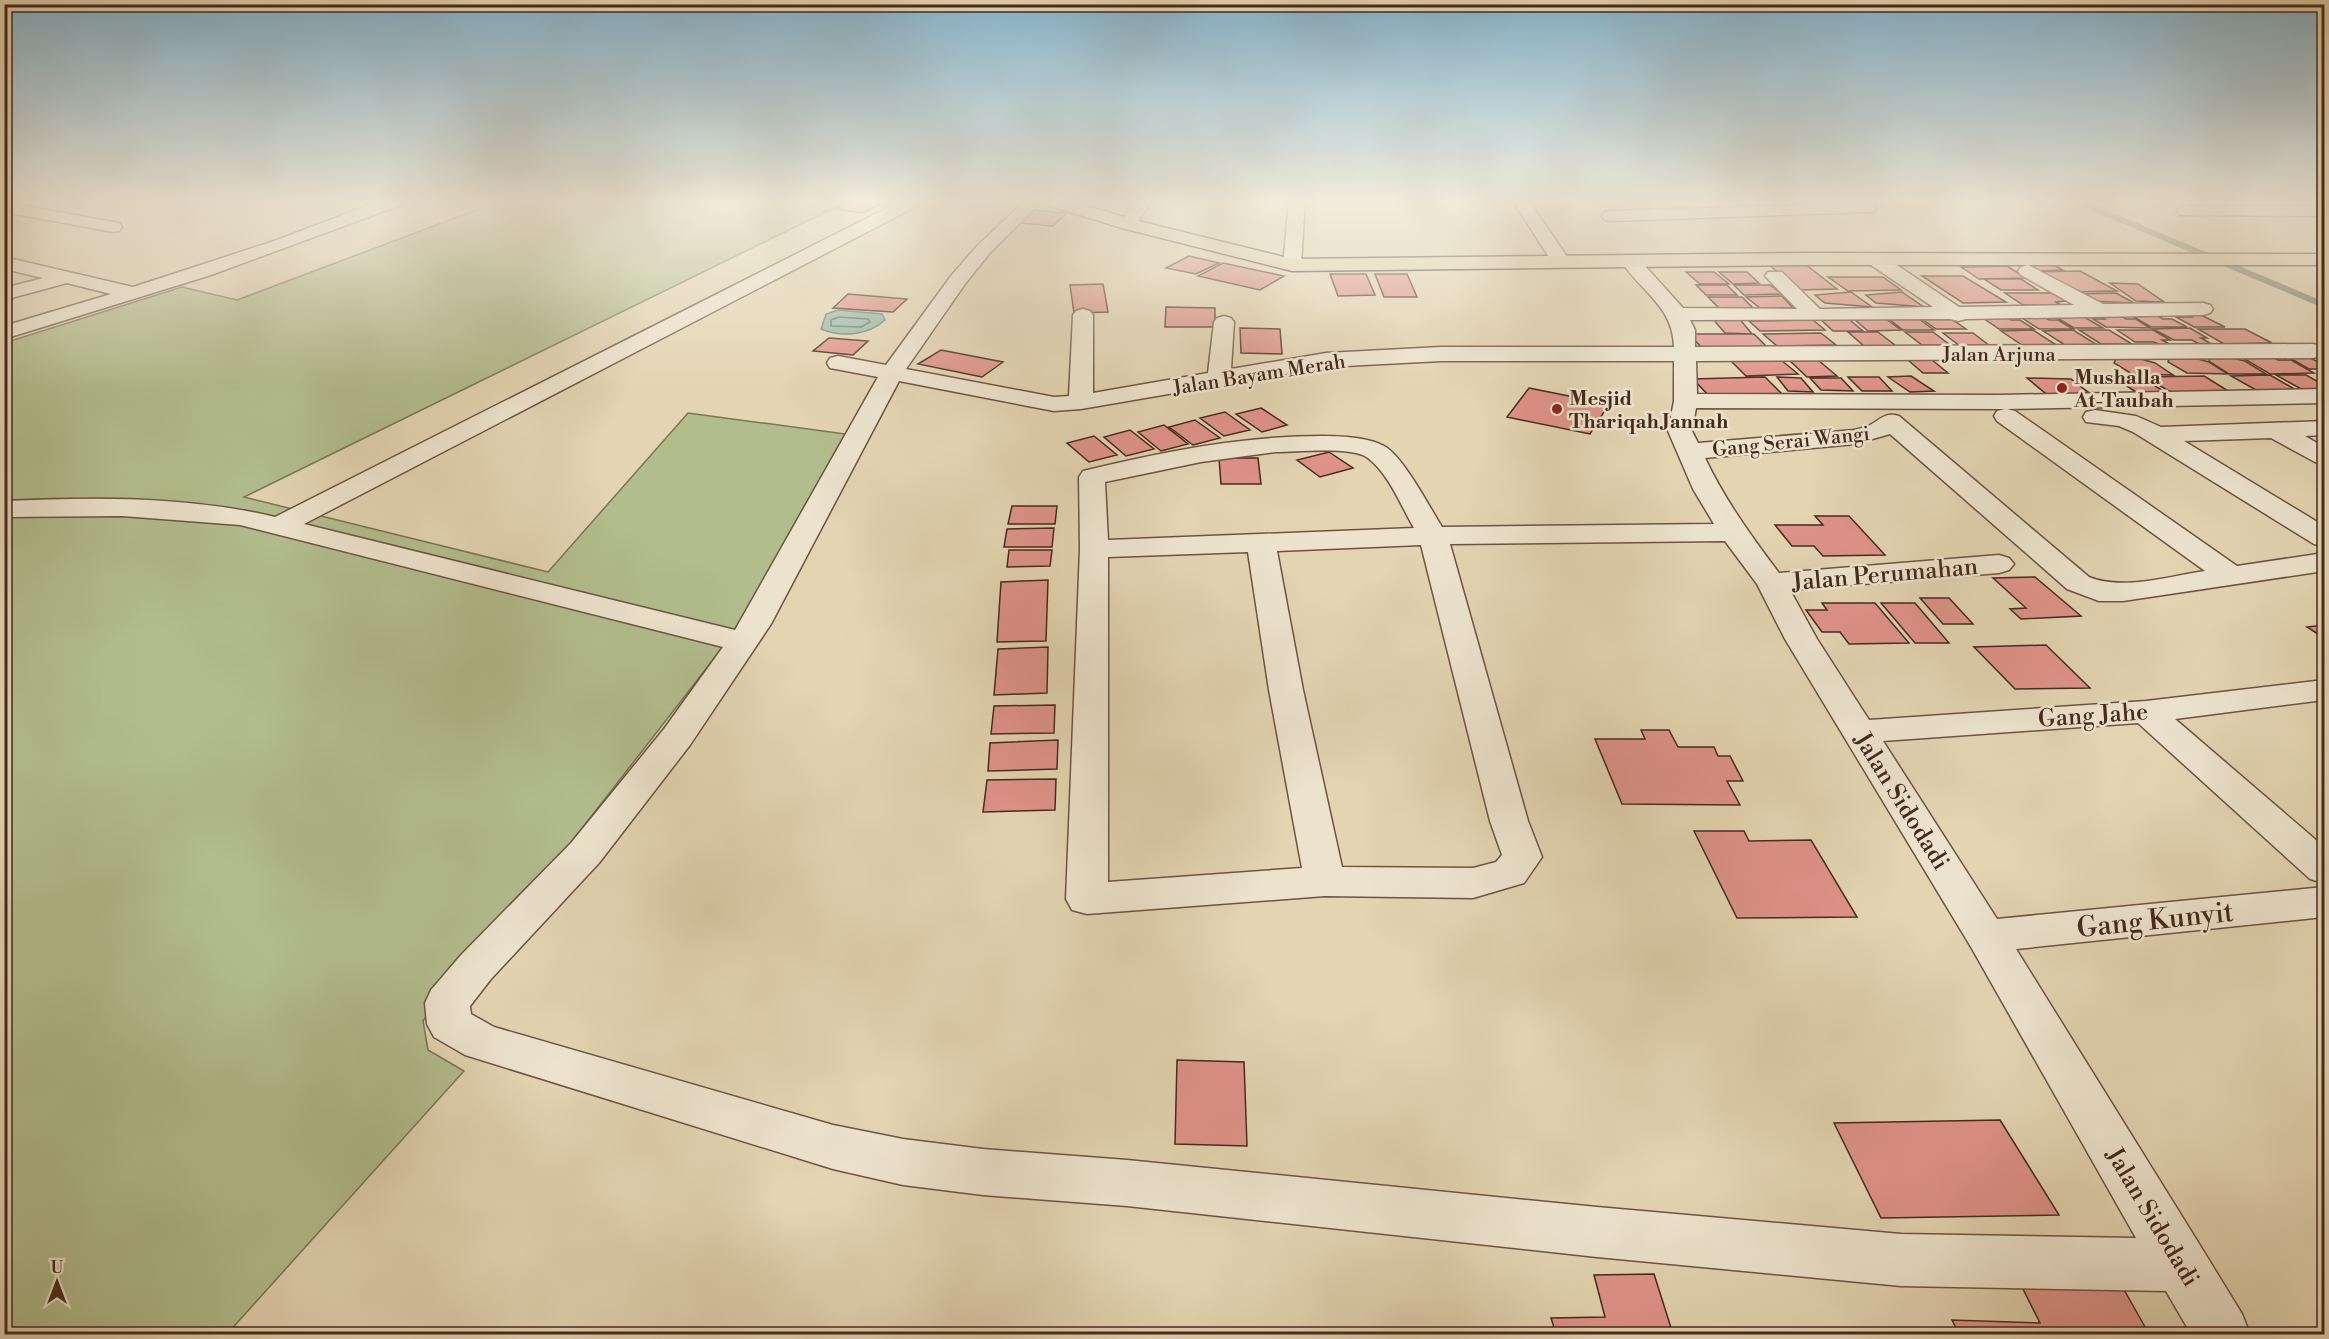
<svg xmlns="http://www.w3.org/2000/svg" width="2329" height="1339" viewBox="0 0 2329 1339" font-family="'Libre Bodoni',serif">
<rect width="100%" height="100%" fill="#e3d4b2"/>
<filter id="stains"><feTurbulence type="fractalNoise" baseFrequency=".00333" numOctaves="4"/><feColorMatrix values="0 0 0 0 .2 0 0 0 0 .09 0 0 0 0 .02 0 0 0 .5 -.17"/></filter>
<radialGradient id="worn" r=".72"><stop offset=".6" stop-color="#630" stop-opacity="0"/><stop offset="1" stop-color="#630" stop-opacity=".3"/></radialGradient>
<path fill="#b2bd8e" stroke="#7c7455" stroke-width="1.5" d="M 500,201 L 848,201 L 244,497 L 548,572 L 688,413 L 853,435 L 744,620 L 562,854 L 456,969 L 423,1021 L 428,1050 L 464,1071 L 227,1334 L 5,1334 L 4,343 L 182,287 L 237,300 Z"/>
<path fill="#95b8ab" stroke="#757f72" stroke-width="1.5" d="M 838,310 L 882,314 L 885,320 C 869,335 842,338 821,329 L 826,314 Z"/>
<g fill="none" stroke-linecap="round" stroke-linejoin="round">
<path stroke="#6e7164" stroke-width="1.5" d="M 839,317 L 868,319 L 870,322 L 861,327 L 831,326 L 831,320 Z"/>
<path stroke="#757f72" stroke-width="6" d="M 2077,201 L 2324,305"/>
</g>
<path fill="#df9389" stroke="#462a1c" stroke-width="1.5" d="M 852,201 L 859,201 L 881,204 L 863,213 L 835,209 Z
M 1034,210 L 1067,213 L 1053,226 L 1019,223 Z
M 1189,256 L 1219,263 L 1196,274 L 1166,268 Z
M 1223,263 L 1284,276 L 1260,290 L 1198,276 Z
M 2050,263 L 2063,270 L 2032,271 L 2019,264 Z
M 1768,264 L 1805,264 L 1837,289 L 1799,290 Z
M 2007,266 L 2026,278 L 1979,279 L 1961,267 Z
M 2080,271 L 2117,291 L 2070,292 L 2034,272 Z
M 1686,272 L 1714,272 L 1729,284 L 1700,284 Z
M 1719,272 L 1747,272 L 1759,283 L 1733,284 Z
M 1330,274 L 1366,274 L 1375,295 L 1338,296 Z
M 1375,274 L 1407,274 L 1417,297 L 1384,297 Z
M 1922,276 L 1963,276 L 2006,302 L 1963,303 Z
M 1828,277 L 1883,277 L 1901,290 L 1848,291 Z
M 1984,279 L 2021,279 L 2038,290 L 2001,290 Z
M 2110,283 L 2138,284 L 2164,302 L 2136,301 Z
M 1103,284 L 1108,312 L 1074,313 L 1070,285 Z
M 1696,285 L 1727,285 L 1737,295 L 1706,295 Z
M 1734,285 L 1770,285 L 1782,294 L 1744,295 Z
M 1851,292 L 1872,307 L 1825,303 L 1815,295 Z
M 1902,292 L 1924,307 L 1876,303 L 1866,295 Z
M 2005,293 L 2052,293 L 2066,301 L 2056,302 L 2061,305 L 2023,305 Z
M 2116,293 L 2134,303 L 2088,301 L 2077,294 Z
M 848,294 L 907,299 L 893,312 L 833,308 Z
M 1782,296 L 1793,308 L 1760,308 L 1746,297 Z
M 1708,297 L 1742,297 L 1754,309 L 1720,309 Z
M 1166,307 L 1215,308 L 1215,327 L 1165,327 Z
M 1999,312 L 2011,320 L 2020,320 L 2034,329 L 1999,329 L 1983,318 Z
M 2037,312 L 2049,320 L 2058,320 L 2073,329 L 2039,329 L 2022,318 Z
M 2076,312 L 2103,328 L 2074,328 L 2054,316 Z
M 2096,313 L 2117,313 L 2126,319 L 2136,319 L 2150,328 L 2106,327 L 2093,319 L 2105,319 Z
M 2137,313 L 2153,313 L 2163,319 L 2172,319 L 2187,327 L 2151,327 L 2132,316 L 2142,316 Z
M 2184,313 L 2197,313 L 2225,327 L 2194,327 L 2176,317 L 2191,317 Z
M 1817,316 L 1845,316 L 1863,331 L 1833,331 Z
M 1918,316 L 1947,316 L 1966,329 L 1936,329 Z
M 1711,317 L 1738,317 L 1752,334 L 1725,333 Z
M 1854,319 L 1886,319 L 1901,330 L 1868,331 Z
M 1889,319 L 1919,319 L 1934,330 L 1903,330 Z
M 1813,320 L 1825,330 L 1760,331 L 1749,321 Z
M 1240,328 L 1280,329 L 1282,354 L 1241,353 Z
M 2190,328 L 2207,338 L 2201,338 L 2213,345 L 2201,345 L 2192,340 L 2174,340 L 2153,329 Z
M 2198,329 L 2245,329 L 2272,343 L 2224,344 Z
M 2033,330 L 2058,346 L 2025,347 L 2001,331 Z
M 2073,330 L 2099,346 L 2068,347 L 2043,331 Z
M 2079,330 L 2109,330 L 2132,344 L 2101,344 Z
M 2117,330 L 2153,330 L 2170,340 L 2162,340 L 2171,345 L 2160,345 L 2154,342 L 2135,342 Z
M 1848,332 L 1878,332 L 1896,346 L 1864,346 Z
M 1905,332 L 1933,332 L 1950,345 L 1922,345 Z
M 1821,333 L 1836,345 L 1777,346 L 1763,334 Z
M 1943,333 L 1973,333 L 1990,346 L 1960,346 Z
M 1689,334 L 1754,334 L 1767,347 L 1701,347 Z
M 829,338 L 868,341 L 853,355 L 813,351 Z
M 941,350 L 1003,362 L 982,377 L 918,364 Z
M 2267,354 L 2278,360 L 2291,360 L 2314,373 L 2270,374 L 2243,358 Z
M 2283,354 L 2303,354 L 2316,361 L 2324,361 L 2324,369 L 2309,369 Z
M 2170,355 L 2187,356 L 2209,362 L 2228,374 L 2187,373 L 2168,362 Z
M 2206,355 L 2224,356 L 2245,361 L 2266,374 L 2229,374 L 2210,362 Z
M 2117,356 L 2134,357 L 2155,363 L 2173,375 L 2132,374 L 2114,363 Z
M 1781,360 L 1798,374 L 1746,376 L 1731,361 Z
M 1789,360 L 1818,360 L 1837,376 L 1807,377 Z
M 1908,360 L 1932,360 L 1948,373 L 1923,373 Z
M 2270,375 L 2296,390 L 2256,390 L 2231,376 Z
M 2276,375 L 2306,375 L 2324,385 L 2324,390 L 2303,390 Z
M 1911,376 L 1934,391 L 1910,392 L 1888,377 Z
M 2204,376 L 2230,392 L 2170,392 L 2146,377 Z
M 1765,377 L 1784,396 L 1710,397 L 1693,379 Z
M 1777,377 L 1801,378 L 1813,392 L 1788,391 Z
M 1848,377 L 1879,377 L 1892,391 L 1862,391 Z
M 2113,377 L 2141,377 L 2171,396 L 2142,396 Z
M 1810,378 L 1841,378 L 1853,391 L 1821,390 Z
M 2027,378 L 2071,379 L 2097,399 L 2051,398 Z
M 1529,388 L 1609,404 L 1590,434 L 1507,417 Z
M 1261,408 L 1287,425 L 1262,432 L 1236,414 Z
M 1225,412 L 1250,430 L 1224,436 L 1200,418 Z
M 1195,420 L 1220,438 L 1193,445 L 1169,427 Z
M 1164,425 L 1188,444 L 1161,451 L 1138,432 Z
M 1130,430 L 1154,449 L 1126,456 L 1104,437 Z
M 1094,436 L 1117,455 L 1089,462 L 1067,443 Z
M 1329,452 L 1353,468 L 1320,477 L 1297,460 Z
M 1219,458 L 1258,458 L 1261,484 L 1221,484 Z
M 1012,506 L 1057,506 L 1055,524 L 1008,524 Z
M 1815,516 L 1849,516 L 1885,555 L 1823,556 L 1814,546 L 1792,546 L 1775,525 L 1823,525 Z
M 1054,528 L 1052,547 L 1004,547 L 1007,529 Z
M 1009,550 L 1052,550 L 1050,566 L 1007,567 Z
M 2035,577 L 2081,616 L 2021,619 L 2010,609 L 2026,608 L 1993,578 Z
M 1048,580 L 1046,641 L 997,642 L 1001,582 Z
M 1920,598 L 1949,598 L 1973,624 L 1943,624 Z
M 1822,603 L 1875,603 L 1909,643 L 1849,644 L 1840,632 L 1822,632 L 1806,610 L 1827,610 Z
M 1881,603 L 1915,603 L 1949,643 L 1915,643 Z
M 2324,625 L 2324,638 L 2307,627 Z
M 2046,645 L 2090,688 L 2015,689 L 1974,647 Z
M 1048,647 L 1047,693 L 994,695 L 998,649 Z
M 1055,705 L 1054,733 L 991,734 L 994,706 Z
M 1641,730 L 1669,730 L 1678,747 L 1714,747 L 1718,756 L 1730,756 L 1743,781 L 1727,781 L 1740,805 L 1622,804 L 1595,739 L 1645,739 Z
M 1058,740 L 1057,769 L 988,771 L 990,743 Z
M 1056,779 L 1055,810 L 983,812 L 987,780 Z
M 1694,831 L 1744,831 L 1749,841 L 1811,840 L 1857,917 L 1737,918 Z
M 1177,1060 L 1244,1062 L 1247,1146 L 1175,1144 Z
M 2000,1120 L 2059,1215 L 1881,1218 L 1834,1123 Z
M 1654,1274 L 1673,1334 L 1556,1334 L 1551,1318 L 1605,1317 L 1594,1275 Z
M 2020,1283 L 2123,1288 L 2149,1334 L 1959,1334 L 1952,1320 L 2040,1323 Z"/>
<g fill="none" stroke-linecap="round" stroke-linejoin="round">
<defs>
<path id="minor" d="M 380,201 L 403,201 L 401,205 L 211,275 L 4,339 L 4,326 L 111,294 L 67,283 L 4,300 L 4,288 L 43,278 L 4,269 L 4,257 L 133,287 L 274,241 Z
M 901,201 L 921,201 L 919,205 L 304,524 L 735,630 L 878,377 L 830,368 L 827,363 L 830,358 L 838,356 L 886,365 L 951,276 L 977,246 L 1025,201 L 1042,201 L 989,254 L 965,284 L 906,369 L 1054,397 L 1069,396 L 1073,315 L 1076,311 L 1083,309 L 1090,311 L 1093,315 L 1093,393 L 1208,373 L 1214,322 L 1217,318 L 1224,316 L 1231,318 L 1234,322 L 1231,369 L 1326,353 L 1441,347 L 1674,347 C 1673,306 1642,293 1621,261 L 1623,257 L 1637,257 L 1683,308 L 1797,309 L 1765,276 L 1768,272 L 1782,272 L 1820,309 L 1933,307 L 1868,263 L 1866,259 L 1868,255 L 1882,255 L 1959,307 L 2074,305 L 2021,275 L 2018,271 L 2021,267 L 2028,265 L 2103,304 L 2203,303 L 2210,305 L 2213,309 L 2210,313 L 2203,315 L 1966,319 L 1958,321 L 1950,319 L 1690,320 L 1695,330 L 1695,347 L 2313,344 L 2321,346 L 2324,351 L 2321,356 L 2313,358 L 1696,361 L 1697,394 L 1999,395 L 2324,389 L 2324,403 L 2007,409 L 2015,411 L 2237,566 L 2324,553 L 2324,571 L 2123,601 L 2099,601 L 2067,589 L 1890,434 L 1855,444 L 1705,458 C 1725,500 1751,536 1779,573 L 1999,555 L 2009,558 L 2014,564 L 2009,570 L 1999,573 L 1790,590 L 1817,639 L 1869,720 L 2146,701 L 2324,680 L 2324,700 L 2175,719 L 2324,847 L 2324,883 L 2310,879 L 2138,723 L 1883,741 L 1997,919 L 2324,887 L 2324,917 L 2016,949 L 2201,1247 L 2242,1314 L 2250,1334 L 2191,1334 L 2166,1291 L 1901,1286 L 1597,1257 L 1127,1206 L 983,1195 L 903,1185 L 833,1169 L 465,1055 L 434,1037 L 427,1024 L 425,1003 L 431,990 L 461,955 L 571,843 L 664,729 L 723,647 L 240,525 L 122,516 L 4,517 L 4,501 C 94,497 188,496 275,517 ZM 1441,361 L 1674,361 L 1674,401 L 1668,431 L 1693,489 L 1714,524 L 1442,527 C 1430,508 1403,456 1384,446 C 1368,437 1340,436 1322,436 C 1241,436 1161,452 1083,471 L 1079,477 L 1080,549 L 1066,899 L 1072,910 L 1087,914 L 1325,896 L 1473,898 L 1524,883 L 1542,857 L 1528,821 L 1450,544 L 1725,541 L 1757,584 L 1785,639 L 1971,947 L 2136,1238 L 1901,1234 L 1597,1207 L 1127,1160 L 983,1149 L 903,1139 L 833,1125 L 494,1027 L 471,1014 L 470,1006 L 491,979 L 599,863 L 690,745 L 771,624 L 899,381 L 1054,411 L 1081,409 L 1326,367 ZM 1696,408 L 2005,409 L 1997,411 L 1994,416 L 1997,421 L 2205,571 C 2169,576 2123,591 2089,577 L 1899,416 C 1884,412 1882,419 1870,425 C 1866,428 1859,428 1855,430 L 1698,443 L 1692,431 ZM 1276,452 C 1297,452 1353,446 1368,458 C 1389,474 1401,506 1414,528 L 1108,540 L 1105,482 L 1201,462 ZM 1421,545 L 1490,821 L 1502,855 L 1496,862 L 1473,868 L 1342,867 L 1303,690 L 1277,551 ZM 1248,552 L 1269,690 L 1302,868 L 1108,882 L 1108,557 Z
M 1135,201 L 1151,201 L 1134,228 L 1122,228 L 1119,224 Z
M 1289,201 L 1305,201 L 1301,265 L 1299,269 L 1285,269 L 1283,265 Z
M 1513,201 L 1529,201 L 1570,261 L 1568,265 L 1554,265 Z
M 4,202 L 113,222 L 119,223 L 122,227 L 119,231 L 113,232 L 4,212 Z
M 1868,203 L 1876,208 L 1874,212 L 1611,221 L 1605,220 L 1602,216 L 1605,212 L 1611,211 Z
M 2185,206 L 2324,206 L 2324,216 L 2179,215 L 2177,211 L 2179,207 Z
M 2095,410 L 2136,416 L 2161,427 L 2324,421 L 2324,435 L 2305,436 L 2324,447 L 2324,465 L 2315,462 L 2271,438 L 2184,441 L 2324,526 L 2324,546 L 2314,544 L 2133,432 L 2119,426 L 2086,422 L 2083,417 L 2086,412 Z"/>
<path id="major" d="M 1045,201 L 1070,201 L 1134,220 L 1292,259 L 1808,253 L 2324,254 L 2324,265 L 1808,265 L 1292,271 L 1122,228 L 1047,205 Z"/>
</defs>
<use href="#minor" stroke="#6d5442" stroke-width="3"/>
<use href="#major" stroke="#462a1c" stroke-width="3"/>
<use href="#minor" fill="#ede3cd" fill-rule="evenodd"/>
<use href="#major" fill="#e3d4b2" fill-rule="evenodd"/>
</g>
<linearGradient id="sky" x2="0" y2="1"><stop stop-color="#87b6d0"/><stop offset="0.52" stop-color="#f2ecdc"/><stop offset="1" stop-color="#f2ecdc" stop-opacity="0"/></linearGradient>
<rect width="2329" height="388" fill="url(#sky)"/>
<g fill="#8f2418" stroke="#ede3cd" stroke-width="2">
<circle cx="2062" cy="388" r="6"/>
<circle cx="1557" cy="409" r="6"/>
</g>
<g text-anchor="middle" stroke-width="5" stroke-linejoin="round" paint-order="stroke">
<g font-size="20" fill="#462a1c" stroke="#ede3cd">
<text x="1999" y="361">Jalan Arjuna</text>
<text transform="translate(1259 374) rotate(-9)" y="7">Jalan Bayam Merah</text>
<text transform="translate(1791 441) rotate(-6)" y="7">Gang Serai Wangi</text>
</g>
<g font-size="20" font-weight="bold" fill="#462a1c" stroke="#ede3cd" text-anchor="start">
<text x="2074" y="384">Mushalla<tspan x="2074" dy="23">At-Taubah</tspan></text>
<text x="1569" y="405">Mesjid<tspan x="1569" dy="23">Thariqah Jannah</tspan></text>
</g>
<g font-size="24" fill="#462a1c" stroke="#ede3cd">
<text transform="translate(1885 574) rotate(-5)" y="8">Jalan Perumahan</text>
<text transform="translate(2093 715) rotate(-4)" y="8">Gang Jahe</text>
<text transform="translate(1902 801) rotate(58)" y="8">Jalan Sidodadi</text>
<text transform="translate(2153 1217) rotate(59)" y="8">Jalan Sidodadi</text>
</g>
<g font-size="28" fill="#462a1c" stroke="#ede3cd">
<text transform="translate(2155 919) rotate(-6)" y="10">Gang Kunyit</text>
</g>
</g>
<rect width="2329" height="1339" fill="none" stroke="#e3d4b2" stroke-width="24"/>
<rect x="6" y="6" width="2317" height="1327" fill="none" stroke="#462a1c" stroke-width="3"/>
<rect x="12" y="12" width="2305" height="1315" fill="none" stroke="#462a1c" stroke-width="1.5"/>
<g transform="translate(57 1282)" stroke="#ede3cd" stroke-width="4.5" paint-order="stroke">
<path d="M0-4.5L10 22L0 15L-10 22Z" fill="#462a1c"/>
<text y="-9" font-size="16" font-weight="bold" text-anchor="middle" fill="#462a1c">U</text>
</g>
<rect width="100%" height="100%" filter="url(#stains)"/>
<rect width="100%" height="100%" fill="url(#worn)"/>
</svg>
